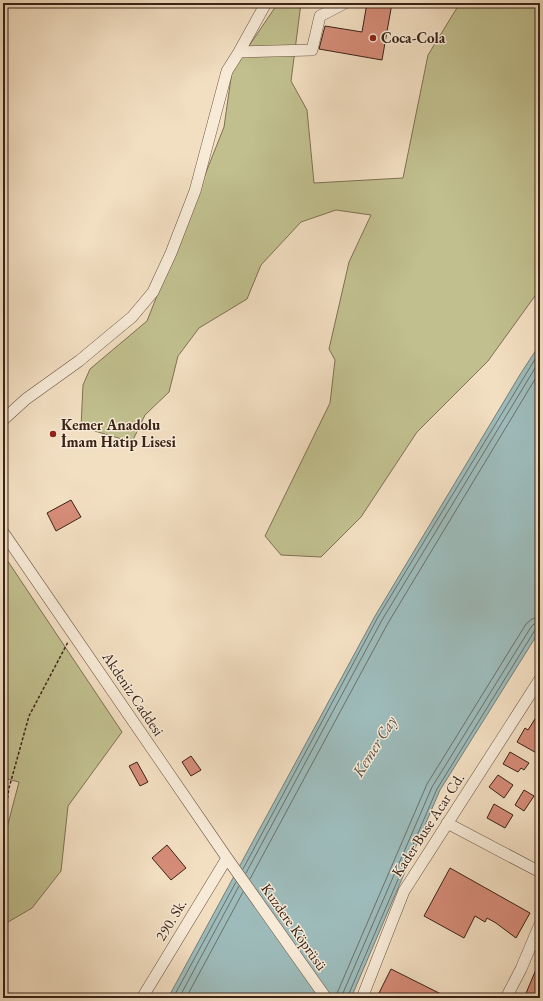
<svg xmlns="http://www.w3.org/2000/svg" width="543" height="1001" viewBox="0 0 543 1001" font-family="'EB Garamond',serif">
<rect width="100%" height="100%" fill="#f2dec1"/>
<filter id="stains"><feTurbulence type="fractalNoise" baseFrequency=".005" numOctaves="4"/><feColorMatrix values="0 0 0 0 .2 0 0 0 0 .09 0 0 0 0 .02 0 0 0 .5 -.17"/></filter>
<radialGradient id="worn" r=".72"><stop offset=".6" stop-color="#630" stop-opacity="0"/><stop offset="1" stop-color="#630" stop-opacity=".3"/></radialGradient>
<path fill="#c1bf8e" stroke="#7e7152" d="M 278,3 L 301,3 L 291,81 L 307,110 L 314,183 L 403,178 L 428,55 L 460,3 L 540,3 L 540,289 L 488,361 L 417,432 L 361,517 L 321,557 L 281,555 L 265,536 L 330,403 L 335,360 L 329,349 L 349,262 L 371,215 L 336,210 L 301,222 L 261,265 L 247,299 L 199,328 L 178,356 L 169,392 L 145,415 L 132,442 L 81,427 L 83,385 L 90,369 L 147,321 L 224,127 L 232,71 Z
M 3,554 L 122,732 L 68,806 L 61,871 L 32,908 L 3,925 L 3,843 L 19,782 L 3,778 Z"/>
<path fill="#9dbbba" stroke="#757e78" d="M 540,344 L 540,630 L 440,790 L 351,998 L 168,998 L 375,616 L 521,373 Z"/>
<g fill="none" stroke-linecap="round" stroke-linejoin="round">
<path stroke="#6c6f68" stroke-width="1" d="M 243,869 L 378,617 L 540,351
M 246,873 L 382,620 L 540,360
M 250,879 L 388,623 L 540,371
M 173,998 L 236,882
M 179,998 L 239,886
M 186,998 L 243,892
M 336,998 L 338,991 L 427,784 L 526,624 L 532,619 L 540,617
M 342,998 L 343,993 L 432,787 L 531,627 L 534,624 L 540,623
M 347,998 L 437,789 L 535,630 L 540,628"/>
</g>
<path fill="#d58c78" stroke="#3a2316" d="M 367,3 L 392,3 L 382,60 L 319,49 L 325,26 L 362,32 Z
M 71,500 L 81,517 L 56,531 L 47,513 Z
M 540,711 L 540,755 L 517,742 L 525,728 L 528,730 Z
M 510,752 L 529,763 L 524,770 L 521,768 L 518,772 L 503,764 Z
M 191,756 L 201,770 L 191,776 L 182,762 Z
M 137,762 L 148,782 L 140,786 L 129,766 Z
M 498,775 L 513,785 L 504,798 L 489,787 Z
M 524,790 L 534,796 L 524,811 L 515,805 Z
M 494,804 L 513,815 L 505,828 L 487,818 Z
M 167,845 L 186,868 L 171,880 L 152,858 Z
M 450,868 L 530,913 L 516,938 L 496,923 L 487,918 L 485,922 L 475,916 L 464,938 L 424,916 Z
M 540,960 L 540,998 L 524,998 Z
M 391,969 L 449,998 L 383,998 L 378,995 Z"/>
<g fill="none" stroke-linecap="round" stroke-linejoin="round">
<defs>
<path id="minor" d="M 239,52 L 312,50 L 320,16 L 345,3
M 3,420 L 26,399 L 79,361 L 132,317 L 153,292 L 171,253 L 195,191 L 227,71 L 239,52 L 266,3
M 3,532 L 227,858 L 326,998
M 447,823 L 540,872
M 142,998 L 227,858
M 362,998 L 404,891 L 540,679
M 506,998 L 521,969 L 540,924"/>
</defs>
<use href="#minor" stroke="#685241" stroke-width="12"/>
<path stroke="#3a2316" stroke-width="1.5" stroke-dasharray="3 2" stroke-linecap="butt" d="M 3,828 L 9,788 L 29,716 L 68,642"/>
<use href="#minor" stroke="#f7ead7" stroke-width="11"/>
</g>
<g fill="#8f2418" stroke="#f7ead7" stroke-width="1.5">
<circle cx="373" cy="38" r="4"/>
<circle cx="53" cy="434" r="4"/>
</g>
<g text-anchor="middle" stroke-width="3" stroke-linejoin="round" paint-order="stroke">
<g font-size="15" font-weight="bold" fill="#3a2316" stroke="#f7ead7" text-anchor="start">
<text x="381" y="43">Coca-Cola</text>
<text x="61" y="430">Kemer Anadolu<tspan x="61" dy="17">İmam Hatip Lisesi</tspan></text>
</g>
<g font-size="15" fill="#3a2316" stroke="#f7ead7">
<text transform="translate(133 694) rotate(56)" y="5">Akdeniz Caddesi</text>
<text transform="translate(428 825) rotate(-57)" y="5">Kader Buse Acar Cd.</text>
<text transform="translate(171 920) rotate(-59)" y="5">290. Sk.</text>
<text transform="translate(294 927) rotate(55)" y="5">Kuzdere Köprüsü</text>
</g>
<g font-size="16" font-style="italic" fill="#585147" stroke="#f7ead7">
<text transform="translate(374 746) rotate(-58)" y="6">Kemer Cay</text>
</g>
</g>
<rect width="543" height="1001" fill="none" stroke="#f2dec1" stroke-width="16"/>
<rect x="4" y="4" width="535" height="993" fill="none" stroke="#3a2316" stroke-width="2"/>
<rect x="8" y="8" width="527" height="985" fill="none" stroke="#3a2316"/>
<rect width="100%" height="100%" filter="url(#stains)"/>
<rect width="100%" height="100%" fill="url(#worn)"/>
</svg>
